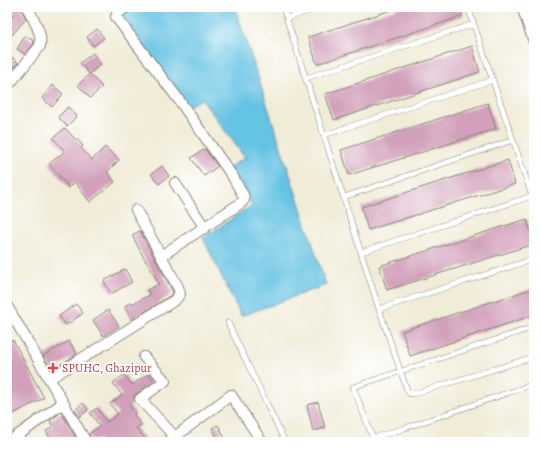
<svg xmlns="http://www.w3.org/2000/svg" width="541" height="449" viewBox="0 0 541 449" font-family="Alegreya,serif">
<rect width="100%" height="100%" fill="#fff"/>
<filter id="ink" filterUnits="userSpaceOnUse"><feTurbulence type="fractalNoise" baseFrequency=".025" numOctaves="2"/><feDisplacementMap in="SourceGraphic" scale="8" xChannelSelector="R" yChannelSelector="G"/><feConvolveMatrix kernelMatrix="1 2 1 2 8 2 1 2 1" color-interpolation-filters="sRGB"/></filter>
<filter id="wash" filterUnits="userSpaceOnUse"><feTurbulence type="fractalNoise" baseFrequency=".012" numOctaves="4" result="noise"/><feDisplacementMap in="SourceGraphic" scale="16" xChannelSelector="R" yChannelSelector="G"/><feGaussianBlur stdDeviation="0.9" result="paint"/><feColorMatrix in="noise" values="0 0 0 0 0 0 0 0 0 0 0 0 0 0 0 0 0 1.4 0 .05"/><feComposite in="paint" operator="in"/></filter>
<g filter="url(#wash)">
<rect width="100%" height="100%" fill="#f0ecd7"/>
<path fill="#65c3e3" stroke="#407080" d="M 123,7 L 235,7 L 326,285 L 241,316 L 203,238 L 252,205 L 229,167 L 245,158 L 202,99 L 186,107 L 111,15 Z"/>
<g id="blocks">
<path fill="#d2a0ba" d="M 7,7 L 19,7 L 21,9 L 26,19 L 11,36 L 7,33 L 7,21 L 13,15 L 7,11 Z
M 401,7 L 459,7 L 463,16 L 317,64 L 308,37 Z
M 97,29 L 104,38 L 93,46 L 87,37 Z
M 25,36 L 34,41 L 33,45 L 25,54 L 17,49 Z
M 472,46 L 480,72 L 334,120 L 325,94 Z
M 7,52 L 18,63 L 7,74 Z
M 93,53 L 101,64 L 89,74 L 80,63 Z
M 90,74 L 102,87 L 90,98 L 78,85 Z
M 53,85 L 63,94 L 52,107 L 42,98 Z
M 488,103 L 496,129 L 349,175 L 341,150 Z
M 68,107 L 77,116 L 67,126 L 58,117 Z
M 65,128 L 76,140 L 77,139 L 83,146 L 81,148 L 92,160 L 105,147 L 119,160 L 107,172 L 115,182 L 90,202 L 75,182 L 69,188 L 49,164 L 65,151 L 53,138 Z
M 205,149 L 218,166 L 204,176 L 191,158 Z
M 508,160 L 515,184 L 368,230 L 361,207 Z
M 162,166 L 169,176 L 159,184 L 151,174 Z
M 527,219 L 534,244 L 387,290 L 379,266 Z
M 140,231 L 173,292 L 171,295 L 132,320 L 125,306 L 131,302 L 132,304 L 150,295 L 147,290 L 159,284 L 147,262 L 146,262 L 132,235 Z
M 125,269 L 132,282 L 111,294 L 104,281 Z
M 534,288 L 534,315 L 410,356 L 402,331 Z
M 76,304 L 83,313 L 66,325 L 59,316 Z
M 108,310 L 119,326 L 103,336 L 93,320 Z
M 13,340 L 44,398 L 7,417 L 7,343 Z
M 69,341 L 77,354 L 52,370 L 43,356 Z
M 148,374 L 154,381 L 136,394 L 134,396 L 134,400 L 129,405 L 135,413 L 134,415 L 141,425 L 136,428 L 148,442 L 101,442 L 99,439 L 95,442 L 92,442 L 89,434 L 100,426 L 90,413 L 97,408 L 107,422 L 118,414 L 110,404 L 122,395 L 113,383 L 124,375 L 132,385 Z
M 318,402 L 325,428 L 313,431 L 307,405 Z
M 83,403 L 88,410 L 79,417 L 75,410 Z
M 61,412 L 78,442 L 52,442 L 46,431 L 53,427 L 50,421 Z
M 218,425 L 227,442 L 220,442 L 212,428 Z"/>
</g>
</g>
<g filter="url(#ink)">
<use href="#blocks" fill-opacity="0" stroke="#86847a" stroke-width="1"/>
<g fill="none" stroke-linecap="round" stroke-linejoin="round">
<defs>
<path id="lane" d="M 283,7 L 379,309 L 407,390 L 409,393 L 413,394 L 534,357
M 468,7 L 534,202
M 287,18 L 321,7
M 306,78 L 474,24
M 324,135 L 493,80
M 344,197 L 513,140
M 361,252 L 532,196
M 379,309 L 534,259
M 228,323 L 285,442
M 534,327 L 353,387 L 373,438 L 402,429 L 534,384"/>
<path id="street" d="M 126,7 L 117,14 L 116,17 L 179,100 L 233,177 L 244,197 L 244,200 L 241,203 L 161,256
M 522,7 L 534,42
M 7,87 L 40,46 C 43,33 33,19 27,7
M 175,183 L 205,228
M 7,306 L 86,442
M 144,357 L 165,381 L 140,399 L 175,437
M 49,379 L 175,300 L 180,294 L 178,287 L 136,210
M 12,442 L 14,438 L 63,403
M 168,442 L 231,395 L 262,442"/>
</defs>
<use href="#lane" stroke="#86847a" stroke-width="6"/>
<use href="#street" stroke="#86847a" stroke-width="12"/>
<use href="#lane" stroke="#fff" stroke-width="5"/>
<use href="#street" stroke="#fff" stroke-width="10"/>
</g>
</g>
<path fill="#e0444e" stroke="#fff" stroke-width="1.5" d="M51 362h4v4h4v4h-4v4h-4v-4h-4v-4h4z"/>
<g text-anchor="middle" stroke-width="4" stroke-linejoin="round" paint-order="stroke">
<g font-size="12" fill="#be3a42" stroke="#fff" text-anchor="start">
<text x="62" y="372">SPUHC, Ghazipur</text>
</g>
</g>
<rect width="541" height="449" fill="none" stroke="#fff" stroke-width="24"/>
</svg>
